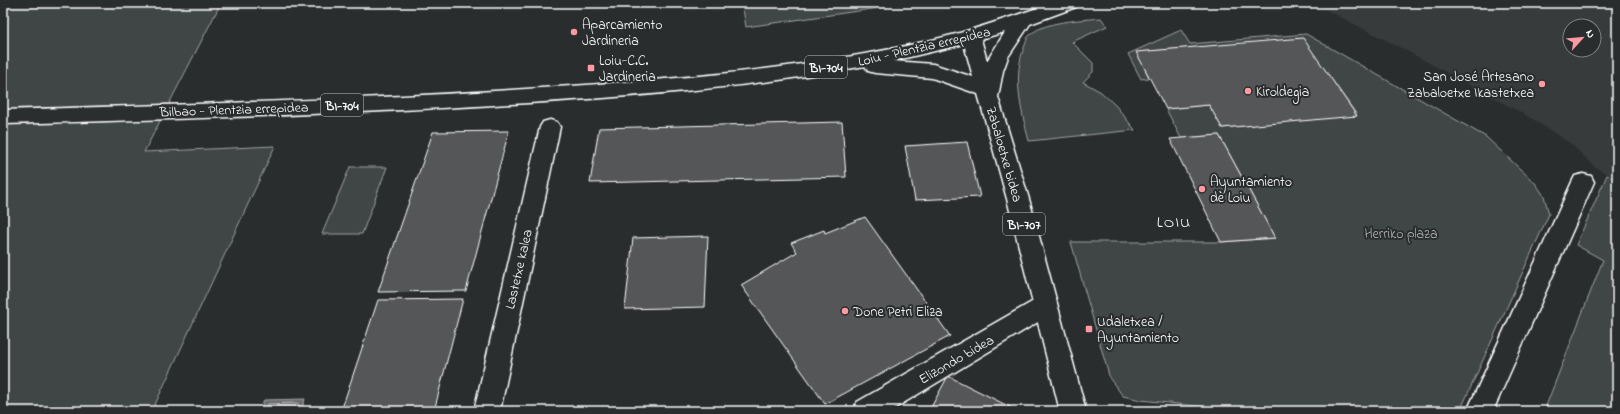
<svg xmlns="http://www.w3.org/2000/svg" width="1620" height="414" viewBox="0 0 1620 414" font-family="'Indie Flower',sans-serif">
<rect width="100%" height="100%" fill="#2a2d2e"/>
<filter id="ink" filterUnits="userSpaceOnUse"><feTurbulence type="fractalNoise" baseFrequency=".025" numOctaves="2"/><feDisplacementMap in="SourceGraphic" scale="8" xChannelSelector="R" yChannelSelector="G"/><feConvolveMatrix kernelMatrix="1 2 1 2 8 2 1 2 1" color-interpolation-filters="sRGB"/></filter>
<g filter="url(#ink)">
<path fill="#373a3b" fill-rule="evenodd" d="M 1313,3 L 1617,3 L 1617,180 L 1595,167 L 1571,144 L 1531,118 L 1403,49 ZM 1570,26 L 1594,26 L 1594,50 L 1570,50 Z"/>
<path fill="#414445" stroke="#a0a2a2" d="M 3,3 L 221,3 L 144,152 L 275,146 L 152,411 L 3,411 Z
M 742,3 L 899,3 L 879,8 L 746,27 Z
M 1101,18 L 1107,26 L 1072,42 L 1093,63 L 1093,72 L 1083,82 L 1101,92 L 1116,106 L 1135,130 L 1029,141 C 1021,110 1012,76 1025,45 C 1026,43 1027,38 1028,37 C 1041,21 1082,20 1101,18 Z
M 1181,30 L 1190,44 L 1306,34 L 1486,137 L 1536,184 L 1544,196 L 1549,214 L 1460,411 L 1243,411 L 1141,400 L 1123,396 L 1110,379 L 1071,242 L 1221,242 L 1275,238 L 1219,135 L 1181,138 L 1166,109 L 1209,105 L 1222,128 L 1357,115 L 1303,39 L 1137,52 L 1149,78 L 1141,79 L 1128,54 Z
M 350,167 L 387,167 L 362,234 L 322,234 Z
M 1607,175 L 1617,180 L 1617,411 L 1544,411 L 1603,260 L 1576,245 Z"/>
<path fill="#6a6c6d" stroke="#a6a7a7" d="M 305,399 L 301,411 L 260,411 L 264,400 Z"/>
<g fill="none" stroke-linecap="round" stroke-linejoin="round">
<path stroke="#c3c4c5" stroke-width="1" d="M 265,411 L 268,404 L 297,403 L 299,405 L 298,411"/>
</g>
<path fill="#555758" stroke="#fff" d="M 1303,38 L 1357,116 L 1222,128 L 1209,105 L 1166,109 L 1136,52 Z
M 842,122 L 846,177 L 590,183 L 599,128 Z
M 509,131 L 466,291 L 378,292 L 433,132 Z
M 1219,135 L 1275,238 L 1221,242 L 1170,139 Z
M 967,142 L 980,197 L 915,200 L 905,146 Z
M 865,217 L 950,336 L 825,404 L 741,285 L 797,252 L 791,243 L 824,230 L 825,233 Z
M 708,236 L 705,307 L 625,309 L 633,238 Z
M 463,299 L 434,411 L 341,411 L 378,300 Z
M 948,376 L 1018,411 L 929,411 Z"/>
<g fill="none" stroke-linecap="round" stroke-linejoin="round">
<defs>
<path id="minor" d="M 550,120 L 557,122 L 560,127 L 500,411 L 474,411 L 540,127 L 543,122 Z
M 1583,174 L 1591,176 L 1594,182 L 1493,411 L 1467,411 L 1572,182 L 1575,176 Z
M 1045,296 L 1053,299 L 1057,306 L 1053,313 L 890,411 L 853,411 L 857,402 L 1037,299 Z"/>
<path id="major" d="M 1052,3 L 1079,3 L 1076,7 L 1030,24 L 1008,57 L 1003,71 L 998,97 L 1029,199 L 1086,411 L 1060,411 L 1007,199 L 978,94 L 932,78 L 875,73 L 868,71 L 865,66 C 743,89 618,98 494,105 C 330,115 167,119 3,124 L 3,110 C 187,104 372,100 556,87 C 689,78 826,68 956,34 C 988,25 1020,14 1052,3 ZM 1005,32 L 987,61 L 981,39 ZM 964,44 L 973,77 L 933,64 L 893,61 Z"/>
</defs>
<use href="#minor" stroke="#fff" stroke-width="3"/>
<use href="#major" stroke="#fff" stroke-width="3"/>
<use href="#minor" fill="#2a2d2e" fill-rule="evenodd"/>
<use href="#major" fill="#2a2d2e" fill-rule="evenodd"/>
</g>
</g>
<g fill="#ff9aa2" stroke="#2a2d2e" stroke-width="1.5">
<circle cx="574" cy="32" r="4"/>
<rect x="587" y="64" width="8" height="8" rx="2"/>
<circle cx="1542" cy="84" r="4"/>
<circle cx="1248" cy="91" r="4"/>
<circle cx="1202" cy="189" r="4"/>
<circle cx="845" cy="311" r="4"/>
<rect x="1085" y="325" width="8" height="8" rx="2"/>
</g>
<g text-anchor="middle" stroke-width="4" stroke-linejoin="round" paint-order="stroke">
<g fill="#2a2d2e" stroke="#bfc0c0" stroke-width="1">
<rect x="805" y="56" width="42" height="22" rx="3"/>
<rect x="321" y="94" width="42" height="22" rx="3"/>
<rect x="1003" y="213" width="42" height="22" rx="3"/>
</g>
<g font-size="13" font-weight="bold" fill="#fff">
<text x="826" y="72">BI-704</text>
<text x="342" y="110">BI-704</text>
<text x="1024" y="229">BI-707</text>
</g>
<g font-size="14" fill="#fff" stroke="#2a2d2e" text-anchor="start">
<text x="582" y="29">Aparcamiento<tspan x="582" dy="16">Jardineria</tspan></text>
<text x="599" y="65">Loiu-C.C.<tspan x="599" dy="16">Jardineria</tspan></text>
<text x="1534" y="81" text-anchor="end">San José Artesano<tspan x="1534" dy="16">Zabaloetxe Ikastetxea</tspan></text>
<text x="1256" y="96">Kiroldegia</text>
<text x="1210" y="186">Ayuntamiento<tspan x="1210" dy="16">de Loiu</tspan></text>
<text x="853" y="316">Done Petri Eliza</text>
<text x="1097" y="326">Udaletxea /<tspan x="1097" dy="16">Ayuntamiento</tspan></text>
</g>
<g font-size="14" fill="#fff" stroke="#2a2d2e">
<text transform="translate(924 46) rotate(-13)" y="5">Loiu - Plentzia errepidea</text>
<text transform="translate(234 109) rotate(-2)" y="5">Bilbao - Plentzia errepidea</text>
<text transform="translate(1005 154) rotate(74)" y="5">Zabaloetxe bidea</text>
<text transform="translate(518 269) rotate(-77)" y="5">Lastetxe kalea</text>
<text transform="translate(956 359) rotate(-30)" y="5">Elizondo bidea</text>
</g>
<g font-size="14" fill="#b3b4b5" stroke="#2a2d2e">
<text x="1401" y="238">Herriko plaza</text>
</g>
<g font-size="16" letter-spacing="1" fill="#fff" stroke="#2a2d2e">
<text x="1174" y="227">LOIU</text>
</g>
</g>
<rect width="1620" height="414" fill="none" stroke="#2a2d2e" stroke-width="16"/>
<rect x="8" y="8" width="1604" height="398" fill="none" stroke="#fff" stroke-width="1.5" filter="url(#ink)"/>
<g transform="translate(1582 38) rotate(63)"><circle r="19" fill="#2a2d2e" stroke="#7f8182"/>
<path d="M0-3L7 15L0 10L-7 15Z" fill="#ff9aa2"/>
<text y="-6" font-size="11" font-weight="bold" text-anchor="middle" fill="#ffffff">N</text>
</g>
</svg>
